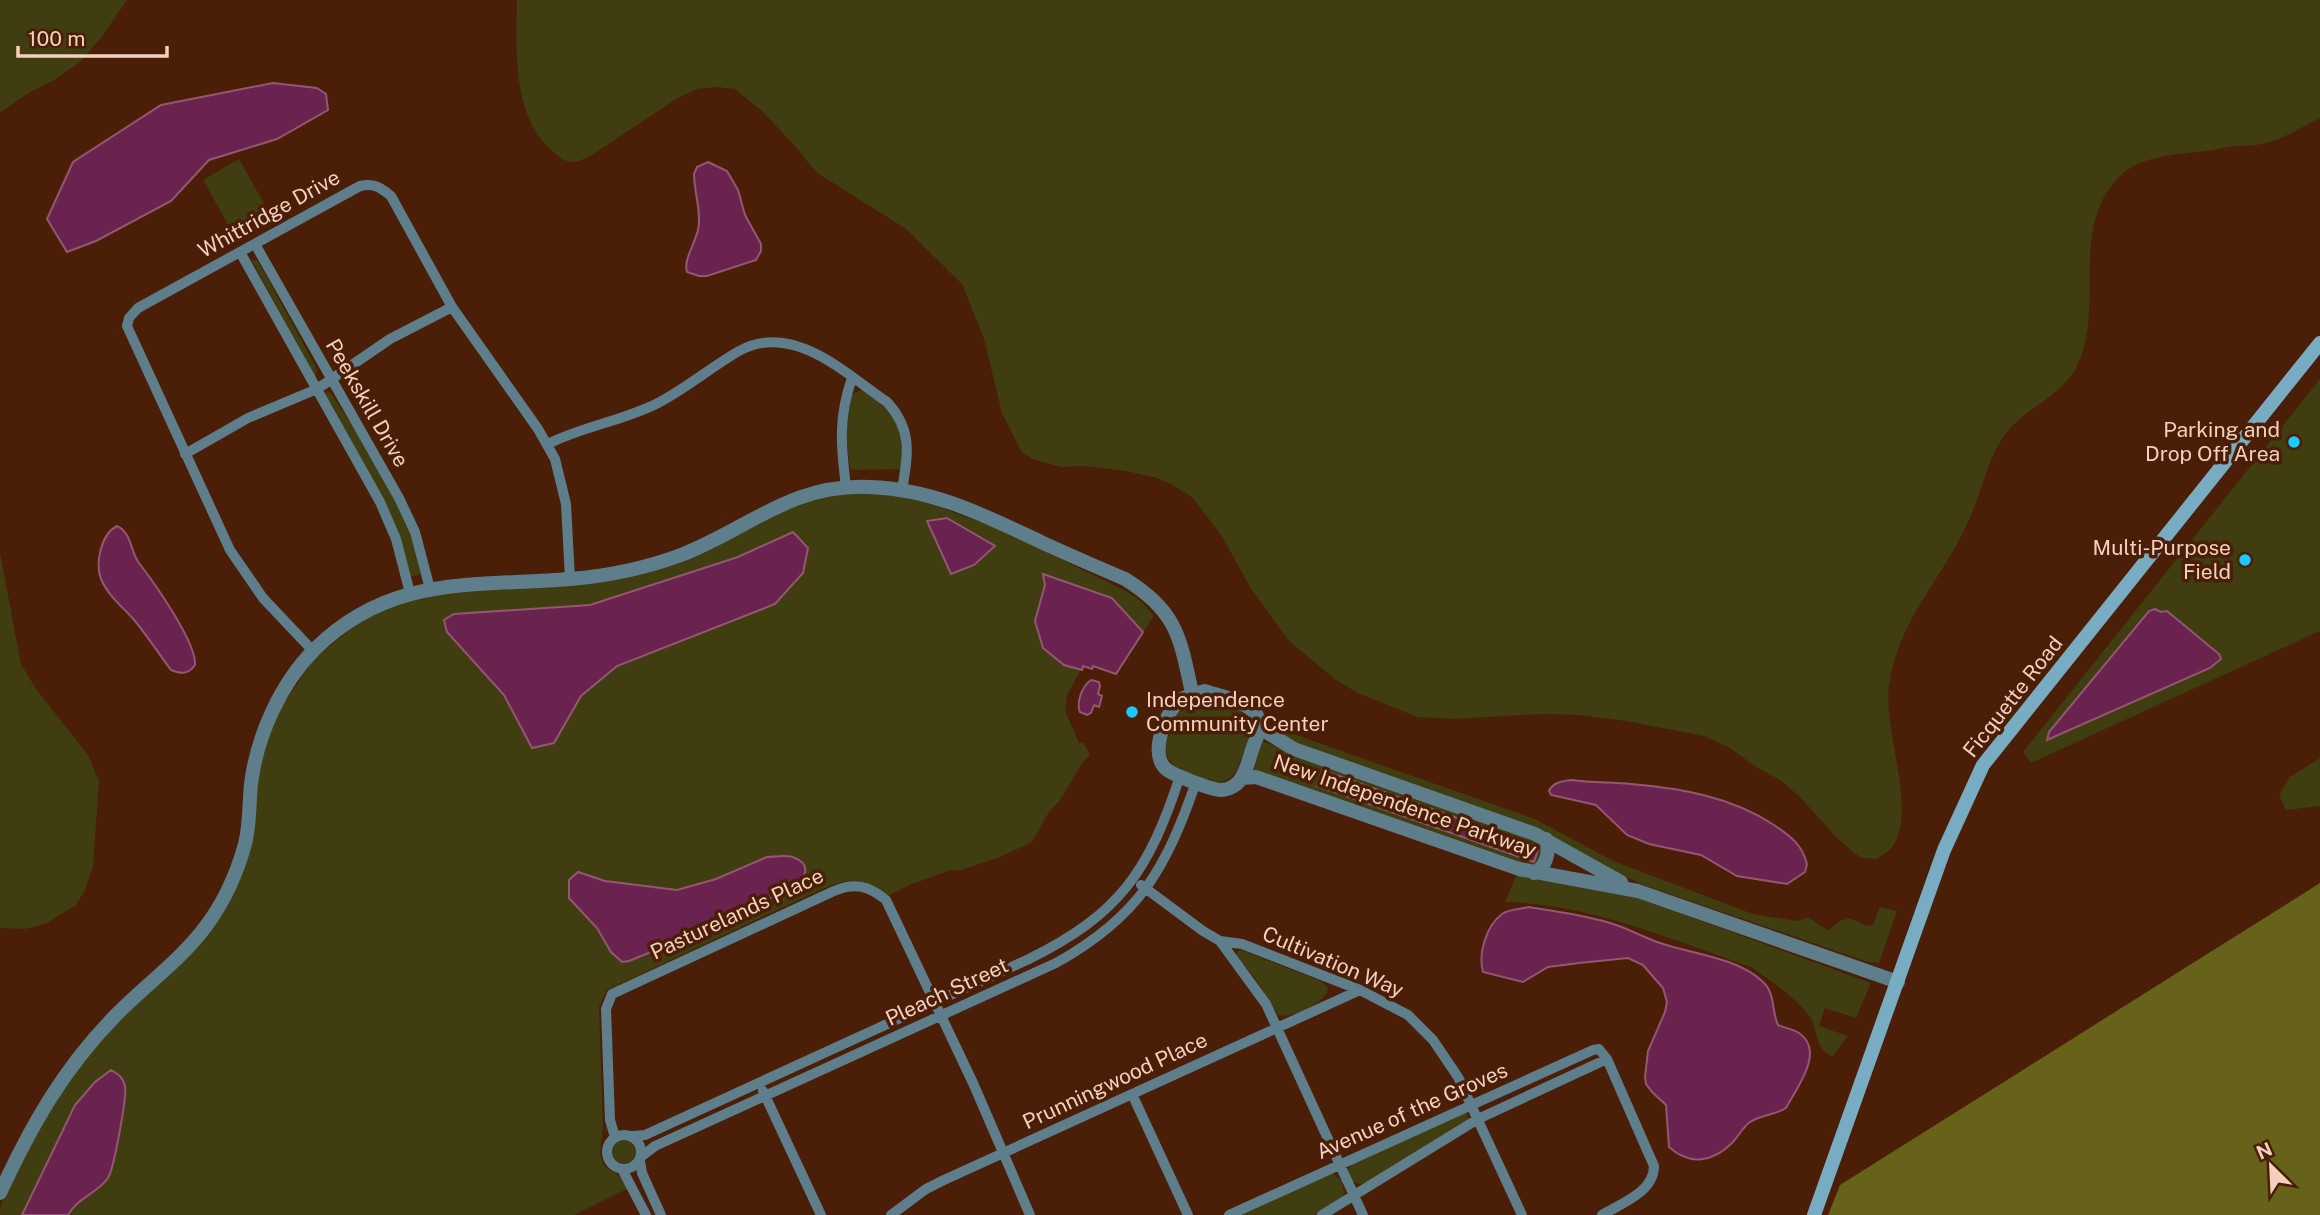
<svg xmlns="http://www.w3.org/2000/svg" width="2320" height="1215" viewBox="0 0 2320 1215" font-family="'Public Sans',sans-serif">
<rect width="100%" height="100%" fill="#4a1e07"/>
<path fill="#403d10" d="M 0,0 L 127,0 L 101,38 L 80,62 L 54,80 L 30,92 L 0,113 Z
M 517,0 L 2320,0 L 2320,118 C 2301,128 2283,139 2262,144 C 2254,146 2245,145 2236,146 C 2226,147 2215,150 2205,151 C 2176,155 2142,155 2120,176 C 2067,229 2107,310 2076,368 C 2061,396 2026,408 2007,432 C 1986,459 1982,495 1967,524 C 1941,581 1899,619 1889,685 C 1883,730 1917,809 1893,846 C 1889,852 1882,855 1877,859 L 1862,858 L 1853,852 L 1836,837 L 1800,797 L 1780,780 L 1756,767 L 1730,748 L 1704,736 L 1626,721 L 1580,715 L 1541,714 L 1454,719 L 1417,717 L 1358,693 L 1336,680 L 1289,641 L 1252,590 L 1221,535 L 1193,498 L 1173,485 L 1157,478 L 1126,471 L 1085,466 L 1061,467 L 1032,459 L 1021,451 L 1002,413 L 984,339 L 962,284 L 906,229 L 816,172 L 795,146 L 763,112 L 735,89 L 717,87 L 697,89 L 678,98 L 592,155 C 571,166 567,164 550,149 C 512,115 516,46 517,0 Z
M 239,159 L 272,218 L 236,239 L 203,180 Z
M 251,259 L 258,261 L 317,369 L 316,375 L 314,375 Z
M 2320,379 L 2320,631 L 2031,763 L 2023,752 Z
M 861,390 L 865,390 C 898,418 904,425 901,469 L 850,470 L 846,433 L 851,395 Z
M 327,391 L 331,393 L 381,472 L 407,521 L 421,573 L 419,575 L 412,576 L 409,573 L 324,394 Z
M 850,492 L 895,495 L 918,499 L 1004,531 L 1126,591 L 1142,602 L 1154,616 L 1116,674 L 1093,666 L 1092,669 L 1083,666 L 1067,695 L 1065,711 L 1079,743 L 1083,742 L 1090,755 L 1082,763 L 1061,799 L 1049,812 L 1032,842 L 1000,857 L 961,870 L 951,870 L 912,884 L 887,896 C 860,877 853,877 822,889 L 607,990 L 599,1007 L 603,1125 L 600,1154 L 604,1166 L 621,1177 L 627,1189 L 574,1215 L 0,1215 L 0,1208 L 9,1186 L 36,1134 L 61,1092 L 93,1048 L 215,923 L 271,730 L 280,709 L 314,659 L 359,622 L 383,609 L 424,595 L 595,582 L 807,500 Z
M 0,553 L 21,664 L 36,689 L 88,755 L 99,781 L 93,867 L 85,890 L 76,905 L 45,924 L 25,929 L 0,928 Z
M 1202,697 C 1230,706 1260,708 1246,747 C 1244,754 1240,760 1238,767 C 1235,775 1228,782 1218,782 C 1205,781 1171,769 1167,756 C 1164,747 1168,739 1171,730 C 1177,710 1182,704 1202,697 Z
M 1284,726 L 1296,735 L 1535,819 L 1613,861 L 1753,914 L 1798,921 L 1808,917 L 1829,931 C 1843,915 1850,917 1866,926 L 1873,925 L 1880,907 L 1897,911 L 1879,963 L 1868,962 L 1641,884 L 1583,857 L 1273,733 Z
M 1261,741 L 1538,840 L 1542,843 L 1544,853 L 1534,869 L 1251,770 Z
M 2320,758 L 2320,806 L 2286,810 L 2279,795 L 2290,777 Z
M 1516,876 L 1528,876 L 1633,896 L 1871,983 L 1856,1018 L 1825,1008 L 1819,1026 L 1848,1036 L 1832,1057 C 1812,1045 1820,1030 1808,1014 C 1793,996 1770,980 1751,967 C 1672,940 1590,904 1505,902 Z
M 1241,950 L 1323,982 L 1328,989 C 1326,1003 1291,1019 1278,1015 L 1256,980 L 1236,955 L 1238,951 Z
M 1466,1112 L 1469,1120 L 1363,1185 L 1353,1182 L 1348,1171 L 1353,1162 Z
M608 1152a14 14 0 1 1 28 0a14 14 0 1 1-28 0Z
M 1332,1173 L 1342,1181 L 1344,1193 L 1342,1199 L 1315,1215 L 1236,1215 Z"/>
<path fill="#67621a" d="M 2320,883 L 2320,1215 L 1828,1215 L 1840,1185 Z"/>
<path fill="#6a234f" stroke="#935771" stroke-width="2" d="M 273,83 L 317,88 L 326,94 L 328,110 L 277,139 L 209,160 L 171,201 L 96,241 L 67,252 L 47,219 L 73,162 L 161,105 Z
M 708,162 L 727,171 L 738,190 L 745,215 L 761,244 L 761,251 L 756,260 L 707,276 L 699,276 L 687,272 C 683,261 695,243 698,230 C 702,213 694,192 694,174 L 697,167 Z
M 947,518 L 995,546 L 974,565 L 951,574 L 927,521 Z
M 117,526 C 132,533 130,551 139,563 C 153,581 197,643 195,665 C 188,675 181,674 171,670 C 159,654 148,637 135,621 C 124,608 108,596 101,579 C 95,563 101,534 117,526 Z
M 793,532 L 808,548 L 803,573 L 775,604 L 617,666 L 581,696 L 554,743 L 532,748 L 504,695 L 447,632 L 444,620 L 454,614 L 590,605 L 738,557 Z
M 1043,574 L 1112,598 L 1143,632 L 1116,674 L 1093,666 L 1092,669 L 1083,666 L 1082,670 L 1064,665 L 1043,648 L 1035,621 L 1045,585 Z
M 2155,609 L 2161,612 L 2167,611 L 2219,654 L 2221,659 L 2210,668 L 2047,740 L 2049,732 L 2149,611 Z
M 1091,680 L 1099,682 L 1100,686 L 1098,694 L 1102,696 L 1099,707 L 1094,705 L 1091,713 L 1087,715 L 1080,712 C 1076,703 1082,686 1091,680 Z
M 1322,770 L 1539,847 L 1534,862 L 1317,786 Z
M 1572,780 C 1592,783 1611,782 1631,784 C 1680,788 1732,797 1774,825 C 1790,836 1802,844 1807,864 L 1805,872 L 1787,884 L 1737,876 L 1701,855 L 1649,844 L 1627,835 L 1596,805 L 1551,795 L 1549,791 C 1553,782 1563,781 1572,780 Z
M 767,857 C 775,857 788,854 795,858 C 813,865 804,880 793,888 C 738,912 685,939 629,961 L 622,962 L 611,952 L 597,928 L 569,898 L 569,880 L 578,872 L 605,881 L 677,890 L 716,879 Z
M 1529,907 C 1557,912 1586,915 1613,924 C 1630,929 1646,939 1663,944 C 1694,954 1737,958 1762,981 C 1776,993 1771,1010 1778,1025 C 1784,1028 1793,1029 1799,1033 C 1826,1051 1796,1089 1786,1108 C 1775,1115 1760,1115 1750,1122 C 1743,1127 1738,1137 1732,1143 C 1713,1162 1690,1166 1669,1147 L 1666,1105 L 1653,1093 L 1646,1084 L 1645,1077 L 1648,1051 L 1665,1012 L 1667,1002 L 1663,988 L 1643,965 L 1628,958 L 1579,963 L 1548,967 L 1523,982 L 1483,972 C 1478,954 1486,926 1502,914 C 1509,909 1521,909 1529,907 Z
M 111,1070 C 118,1074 123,1077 125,1086 C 127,1098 114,1168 108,1178 C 98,1193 77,1198 68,1215 L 22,1215 L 75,1105 L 95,1082 Z"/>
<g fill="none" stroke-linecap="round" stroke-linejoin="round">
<path stroke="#5e7e8c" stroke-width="10" d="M 255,244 L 399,498 L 415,532 L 430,589
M 240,252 L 380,502 L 396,539 L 410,593
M 548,444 C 583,426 623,421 658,403 C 687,388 711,367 739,351 C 793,321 846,374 887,402 C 913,430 908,455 902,490
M 185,454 L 248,418 L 317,389 L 390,339 L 452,307
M 846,487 C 841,446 838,418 852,378
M 313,651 L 263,598 L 230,550 L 127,326 L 129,318 L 138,308 L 360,186 C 374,183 380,187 391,196 L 452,307 L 538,429 L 555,459 L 566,504 L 570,579
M 1141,885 L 1203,931 L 1220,941 L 1242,944 L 1360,990 L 1408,1015 L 1433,1040 L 1458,1077 L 1522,1215
M 1220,941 L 1266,1004 L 1363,1215
M 763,1091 L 821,1215
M 1132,1094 L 1188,1215
M607 1152a17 17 0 1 1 34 0a17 17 0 1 1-34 0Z
M 633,1136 L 645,1135 L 1029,959 C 1120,914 1149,871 1180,776
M 615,1137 L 610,1120 L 606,1009 L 612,994 L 834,891 C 855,882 869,886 886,900 L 973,1083 L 1030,1215
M 642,1156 L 655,1146 L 1056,963 C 1139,917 1166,869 1196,782
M 640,1161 L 642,1173 L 661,1215
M 622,1169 L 646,1215
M 891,1215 L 926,1189 L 944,1180 L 1360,990
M 1229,1215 L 1593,1050 L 1599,1049 L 1607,1059 L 1654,1166 C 1654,1192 1622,1203 1602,1215
M 1322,1215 L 1478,1119 L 1607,1059"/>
<path stroke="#5e7e8c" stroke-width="14" d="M 1205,691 C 1222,697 1260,703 1260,726 C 1260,733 1255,740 1253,747 C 1250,756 1247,768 1242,777 C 1238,785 1229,790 1220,790 C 1210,789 1172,775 1165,768 C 1150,753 1165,712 1180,700 C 1188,695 1196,693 1205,691 Z
M 1260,728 L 1294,749 L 1535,834 L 1621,882
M 1242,778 L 1256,777 L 1519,869 L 1638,891 L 1898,982
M 1534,873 C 1547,866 1550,852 1546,839
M 0,1193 C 31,1126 63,1069 115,1016 C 144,986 181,960 206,926 C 224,902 237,873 245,844 C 250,824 249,804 251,784 C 257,736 280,684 315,649 C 391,574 473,587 570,579 C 607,576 646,568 681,555 C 748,529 792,483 870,487 C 933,489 986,516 1041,542 C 1069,555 1097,567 1125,579 C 1177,611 1180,637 1192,693"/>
<path stroke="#78acc2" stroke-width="14" d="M 1814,1215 L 1944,850 L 1983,765 L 2320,343"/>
</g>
<g fill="#1dc9fc" stroke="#4a1e07" stroke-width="2.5">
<circle cx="2294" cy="442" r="7"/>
<circle cx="2245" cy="560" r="7"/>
<circle cx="1132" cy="712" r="7"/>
</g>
<g text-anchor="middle" stroke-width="7" stroke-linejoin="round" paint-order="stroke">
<g font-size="21" fill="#f4d0bf" stroke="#4a1e07">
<text transform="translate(269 214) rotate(-29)" y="7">Whittridge Drive</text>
<text transform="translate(367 403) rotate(60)" y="7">Peekskill Drive</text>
<text transform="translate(2013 697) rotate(-52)" y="7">Ficquette Road</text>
<text transform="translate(1405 806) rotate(19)" y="7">New Independence Parkway</text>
<text transform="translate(737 914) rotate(-25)" y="7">Pasturelands Place</text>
<text transform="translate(1333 962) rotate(23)" y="7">Cultivation Way</text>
<text transform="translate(947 992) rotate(-25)" y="7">Pleach Street</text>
<text transform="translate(1115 1081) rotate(-25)" y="7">Prunningwood Place</text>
<text transform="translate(1412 1111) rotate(-24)" y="7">Avenue of the Groves</text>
</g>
<g font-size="21" fill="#f4d0bf" stroke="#4a1e07" text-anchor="end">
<text x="2280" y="437">Parking and<tspan x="2280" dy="24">Drop Off Area</tspan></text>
<text x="2231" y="555">Multi-Purpose<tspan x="2231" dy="24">Field</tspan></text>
<text x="1146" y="707" text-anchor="start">Independence<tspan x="1146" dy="24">Community Center</tspan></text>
</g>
</g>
<g transform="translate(2271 1166) rotate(336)" stroke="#4a1e07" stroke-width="5" paint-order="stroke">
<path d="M0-5L12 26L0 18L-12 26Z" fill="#f4d0bf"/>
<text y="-10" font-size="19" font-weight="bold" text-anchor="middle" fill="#f4d0bf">N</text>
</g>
<path d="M18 46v10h149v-10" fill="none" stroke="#f4d0bf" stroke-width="3.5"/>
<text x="28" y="46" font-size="21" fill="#f4d0bf" stroke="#4a1e07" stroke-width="5" paint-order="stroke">100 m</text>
</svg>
